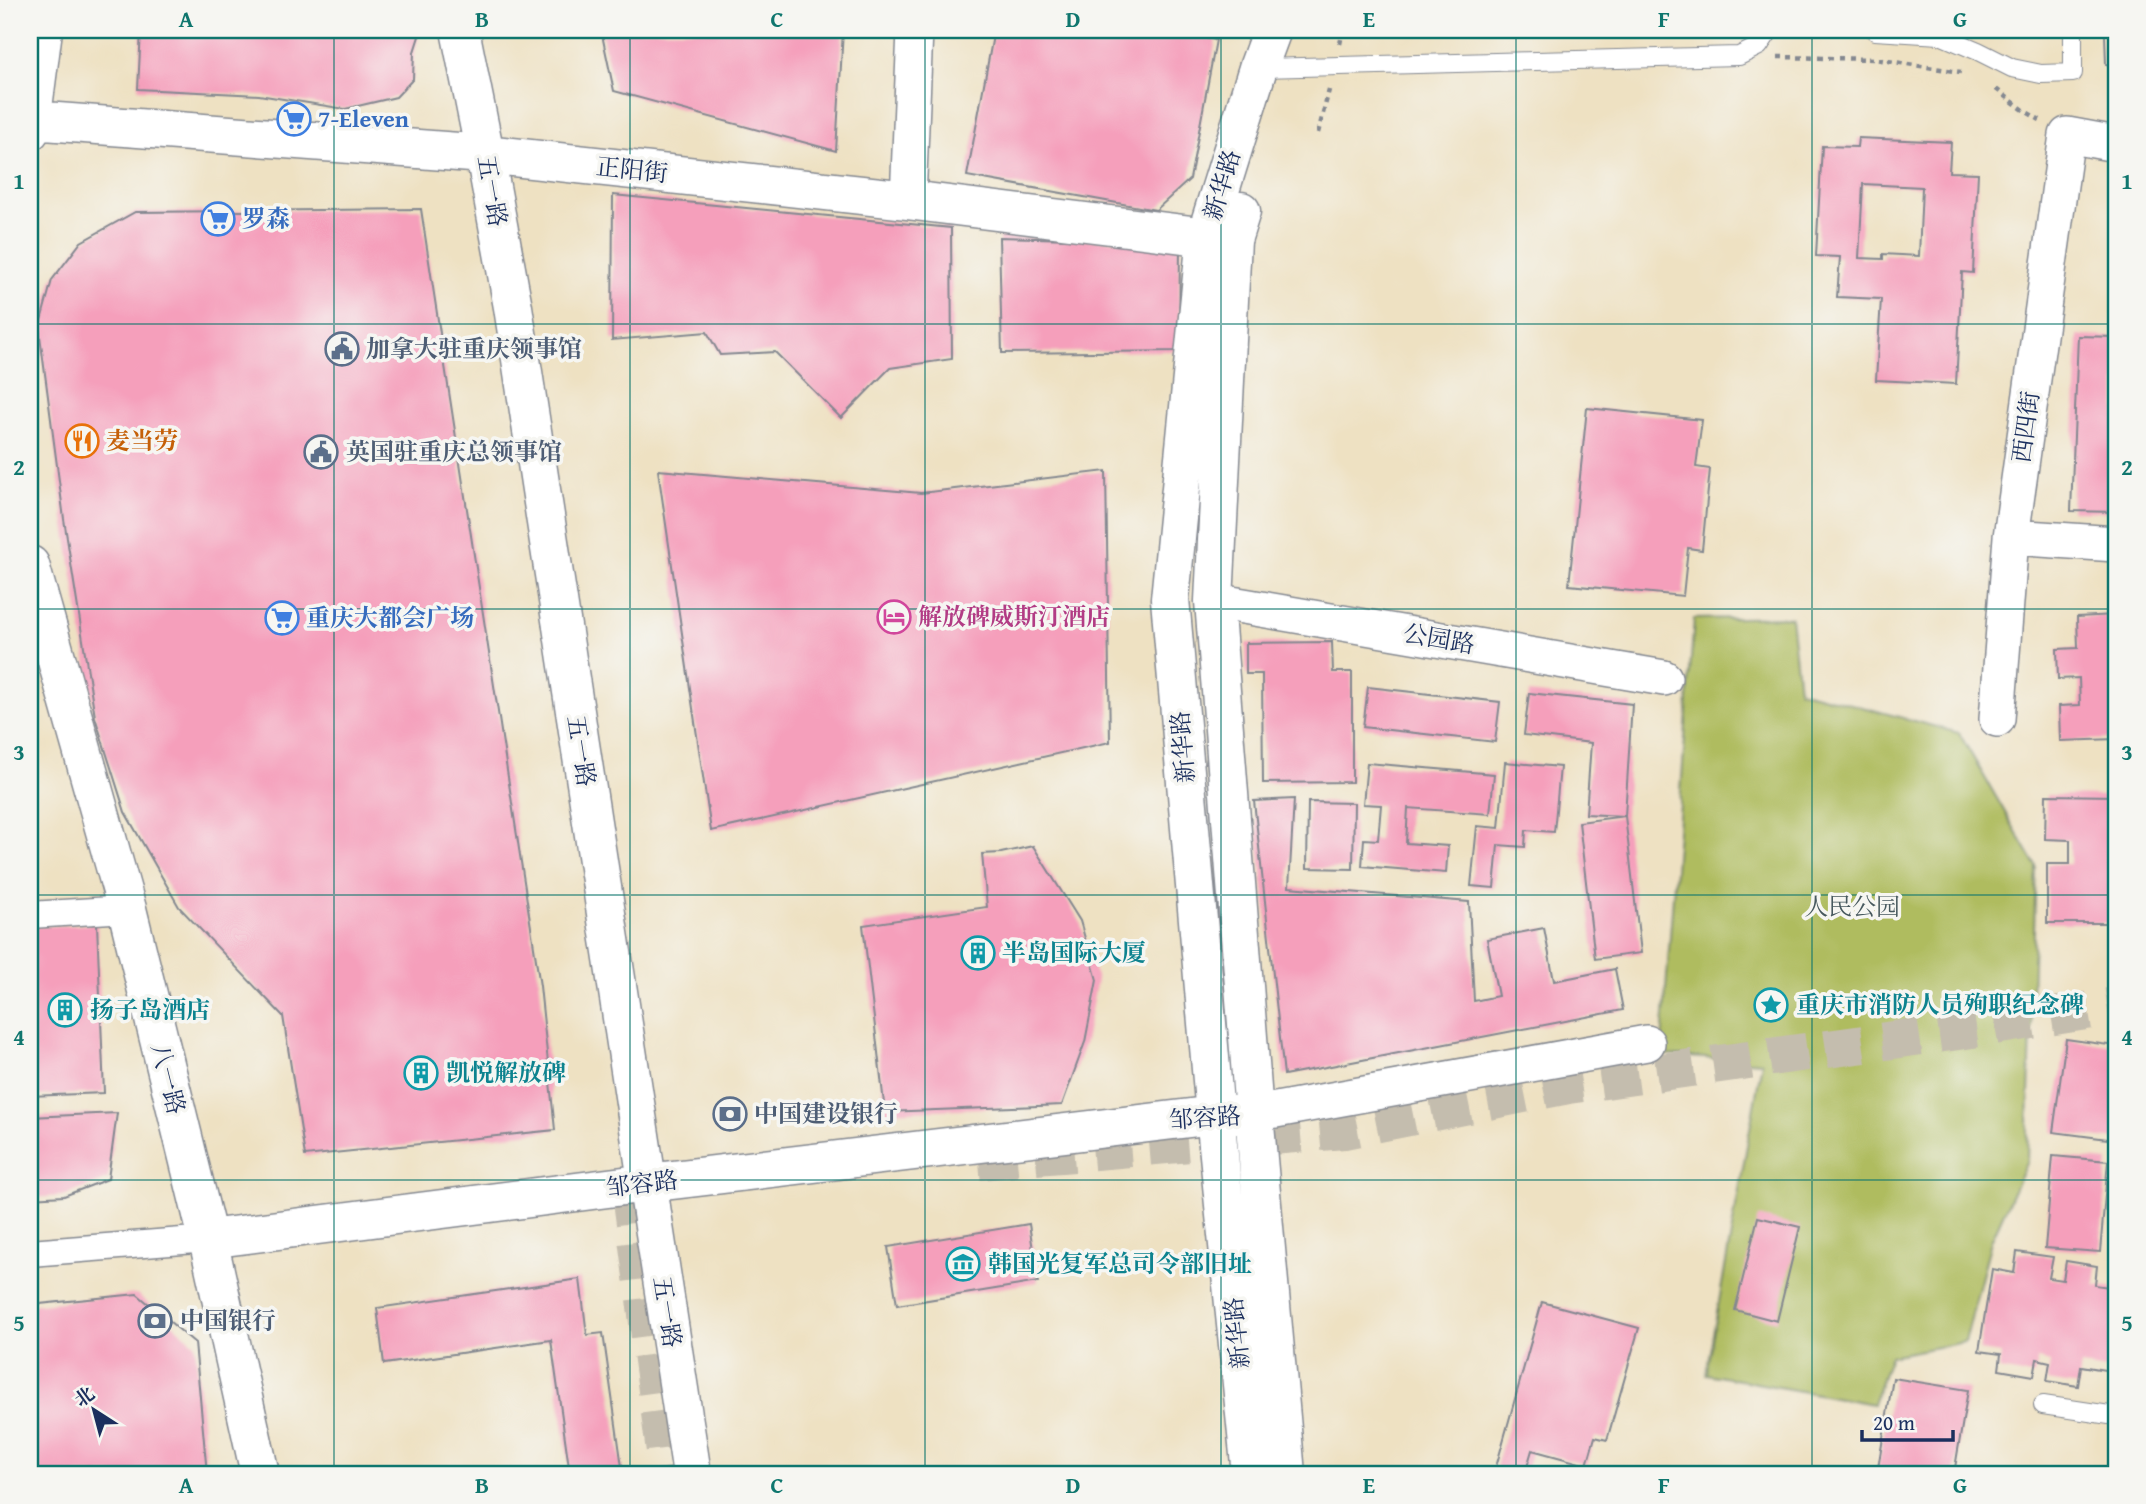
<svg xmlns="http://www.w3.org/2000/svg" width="2146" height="1504" viewBox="0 0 2146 1504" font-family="'Gentium Book Plus','Noto Serif SC',serif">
<rect width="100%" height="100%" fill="#f6f6f2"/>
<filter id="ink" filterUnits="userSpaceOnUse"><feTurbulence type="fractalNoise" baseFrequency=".0143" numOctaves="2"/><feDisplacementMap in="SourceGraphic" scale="14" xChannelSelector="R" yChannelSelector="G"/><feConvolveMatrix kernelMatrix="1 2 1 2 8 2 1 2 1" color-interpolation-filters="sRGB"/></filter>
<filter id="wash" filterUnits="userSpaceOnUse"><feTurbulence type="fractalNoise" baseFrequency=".00686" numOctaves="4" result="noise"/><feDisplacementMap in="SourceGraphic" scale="28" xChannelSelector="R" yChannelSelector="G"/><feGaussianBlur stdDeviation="1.57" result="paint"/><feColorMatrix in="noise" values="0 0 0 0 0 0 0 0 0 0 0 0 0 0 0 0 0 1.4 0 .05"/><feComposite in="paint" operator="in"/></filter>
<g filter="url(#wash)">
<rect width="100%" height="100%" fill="#eee1c2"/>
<path fill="#afbc5e" stroke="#65765e" stroke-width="2" d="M 1791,617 L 1799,690 L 1959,733 L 2036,866 L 2027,1161 L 1991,1241 L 1965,1342 L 1890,1356 L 1873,1404 L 1706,1374 L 1762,1062 L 1661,1055 L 1694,619 Z"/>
<g id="blocks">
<path fill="#f59fbb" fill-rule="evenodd" d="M 141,30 L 421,30 L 414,52 L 413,79 L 396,97 L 345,109 L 259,95 L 138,89 Z
M 601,30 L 843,30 L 836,151 L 614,91 Z
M 994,30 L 1161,30 L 1216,40 L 1190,179 L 1156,210 L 967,176 Z
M 1373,30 L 1401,30 L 1401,32 L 1373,33 Z
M 2116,33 L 2116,65 L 2106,65 L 2105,34 Z
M 1858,138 L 1951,142 L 1949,172 L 1978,173 L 1973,273 L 1962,272 L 1956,384 L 1876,380 L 1881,299 L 1837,297 L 1840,257 L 1816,256 L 1822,146 L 1857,147 ZM 1863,184 L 1922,187 L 1919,256 L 1883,254 L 1883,259 L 1859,258 Z
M 613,195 L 951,228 L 952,359 L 890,368 L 841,418 L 775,352 L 720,355 L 707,332 L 612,340 Z
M 421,209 L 540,986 L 555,1130 L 305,1156 L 283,1016 L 179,907 L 125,812 L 95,717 L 64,519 L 39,328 L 52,280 L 81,242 L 135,212 Z
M 999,237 L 1180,242 L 1179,351 L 1002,353 Z
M 2078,336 L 2116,337 L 2116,512 L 2071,511 Z
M 1587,408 L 1702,420 L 1696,467 L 1710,469 L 1702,550 L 1688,548 L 1683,596 L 1569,585 Z
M 658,470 L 921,493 L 1106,471 L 1110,742 L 711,831 Z
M 2115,615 L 2116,739 L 2060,741 L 2059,706 L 2080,705 L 2079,678 L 2058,679 L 2057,649 L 2078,648 L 2077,617 Z
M 1332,642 L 1333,672 L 1352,672 L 1352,782 L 1263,783 L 1262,674 L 1246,674 L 1246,643 Z
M 1368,687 L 1500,702 L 1495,742 L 1363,727 Z
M 1529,693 L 1632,704 L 1625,816 L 1641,953 L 1595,959 L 1579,822 L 1625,816 L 1586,814 L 1591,743 L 1524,735 Z
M 1505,762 L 1560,767 L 1554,832 L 1526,830 L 1525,847 L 1498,845 L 1494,888 L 1471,886 L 1477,826 L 1499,828 Z
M 1367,763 L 1494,774 L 1490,814 L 1408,808 L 1406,843 L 1448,846 L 1446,873 L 1362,866 L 1364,839 L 1378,840 L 1381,805 L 1363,804 Z
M 2046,795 L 2116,796 L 2116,923 L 2047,923 L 2047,864 L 2070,864 L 2070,840 L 2045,839 Z
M 1294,799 L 1289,887 L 1469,902 L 1474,1001 L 1498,996 L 1487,939 L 1544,928 L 1554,981 L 1615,969 L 1623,1010 L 1284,1075 L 1254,801 Z
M 1308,802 L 1354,803 L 1353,869 L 1307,868 Z
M 1033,846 L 1080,921 L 1097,980 L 1085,1042 L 1062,1105 L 885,1112 L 863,925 L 987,907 L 982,854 L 1001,853 Z
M 97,924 L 104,1093 L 30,1096 L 30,927 Z
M 2066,1039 L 2116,1046 L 2116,1140 L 2053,1132 Z
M 117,1113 L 108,1179 L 64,1196 L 30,1198 L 30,1117 Z
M 2053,1156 L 2108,1161 L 2100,1252 L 2045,1248 Z
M 1758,1217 L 1800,1227 L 1777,1321 L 1735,1310 Z
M 1029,1224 L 1038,1282 L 897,1305 L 888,1247 Z
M 2017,1252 L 2053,1257 L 2049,1278 L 2063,1280 L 2066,1261 L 2097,1266 L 2095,1285 L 2116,1288 L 2116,1344 L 2112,1371 L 2081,1366 L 2078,1386 L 2047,1381 L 2050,1362 L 2037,1359 L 2034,1376 L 1999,1370 L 2001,1354 L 1979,1351 L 1992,1269 L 2014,1273 Z
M 580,1279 L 587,1335 L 603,1333 L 623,1474 L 570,1474 L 551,1340 L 384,1364 L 377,1308 Z
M 137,1294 L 195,1343 L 207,1474 L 30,1474 L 30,1305 Z
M 1542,1302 L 1639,1328 L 1607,1440 L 1595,1437 L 1587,1465 L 1532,1450 L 1525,1474 L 1524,1474 L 1496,1467 Z
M 1893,1378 L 1968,1390 L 1954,1474 L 1877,1474 Z"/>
</g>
</g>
<g filter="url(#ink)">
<use href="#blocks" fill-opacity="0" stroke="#848890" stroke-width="2"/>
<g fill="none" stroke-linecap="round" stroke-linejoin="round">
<path stroke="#c4bdae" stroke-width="38" stroke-dasharray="38 19" stroke-linecap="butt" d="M 979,1161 L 1344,1130 L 1568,1085 L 1994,1026 L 2116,1006
M 630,1185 L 668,1474"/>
<defs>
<path id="service" d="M 1875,31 L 1940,35 L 1978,51 L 2012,68 L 2041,74 L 2073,73 L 2073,30
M 1258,68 L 1739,56 L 1759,46 L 1770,30
M 2043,1405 L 2116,1416"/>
<path id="pedestrian" d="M 30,915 L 127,909
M 30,1253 L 208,1239"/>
<path id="minor" d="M 908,200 L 915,30
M 2011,537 L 2116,544
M 1214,601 L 1664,678
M 1997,719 L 2011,537 L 2067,135 L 2116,144
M 1254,1114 L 1647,1043"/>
<path id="tertiary" d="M 460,30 L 485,154 L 513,307 L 692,1474
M 31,120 L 485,154 L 908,200 L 1232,240
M 30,131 L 43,30
M 30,565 L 127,909 L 208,1239 L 260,1474
M 208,1239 L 647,1183 L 1215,1115 L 1248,1115"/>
<path id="secondary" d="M 1241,211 L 1232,240 L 1214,601 L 1254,1114 L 1286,1474
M 1251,1474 L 1215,1115 L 1170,599 L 1206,236 L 1258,68 L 1272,30"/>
</defs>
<use href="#service" stroke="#848890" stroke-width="20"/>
<use href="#pedestrian" stroke="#848890" stroke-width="29"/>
<use href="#minor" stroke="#848890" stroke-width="38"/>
<use href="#tertiary" stroke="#848890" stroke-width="41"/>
<use href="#secondary" stroke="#848890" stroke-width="41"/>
<path stroke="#848890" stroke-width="4.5" stroke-dasharray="5 5" stroke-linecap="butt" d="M 1340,44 L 1343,30
M 1778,57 L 1875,59 L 1961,72
M 1996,89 L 2025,111 L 2040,120
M 1318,133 L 1329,90"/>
<use href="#service" stroke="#fff" stroke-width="18"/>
<use href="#pedestrian" stroke="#fff" stroke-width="26"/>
<use href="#minor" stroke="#fff" stroke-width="35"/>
<use href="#tertiary" stroke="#fff" stroke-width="38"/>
<use href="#secondary" stroke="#fff" stroke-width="38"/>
</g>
</g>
<path fill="none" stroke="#0f766e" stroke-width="2" stroke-opacity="0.55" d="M 334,30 L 334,1474M 630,30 L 630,1474M 925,30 L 925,1474M 1221,30 L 1221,1474M 1516,30 L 1516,1474M 1812,30 L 1812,1474M 30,324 L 2116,324M 30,609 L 2116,609M 30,895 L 2116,895M 30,1180 L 2116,1180"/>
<defs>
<symbol id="supermarket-ring" viewBox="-11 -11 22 22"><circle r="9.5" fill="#f6f6f2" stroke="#3f7fe0" stroke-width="1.5"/><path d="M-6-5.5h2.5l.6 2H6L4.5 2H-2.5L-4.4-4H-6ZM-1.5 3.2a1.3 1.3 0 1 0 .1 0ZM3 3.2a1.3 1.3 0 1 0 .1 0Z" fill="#3f7fe0"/></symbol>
<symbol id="civic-ring" viewBox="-11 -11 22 22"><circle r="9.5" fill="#f6f6f2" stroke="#5c6f8a" stroke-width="1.5"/><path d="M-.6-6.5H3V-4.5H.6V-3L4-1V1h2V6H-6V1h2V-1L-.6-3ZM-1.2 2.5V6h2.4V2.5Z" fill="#5c6f8a"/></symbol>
<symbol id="restaurant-ring" viewBox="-11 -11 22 22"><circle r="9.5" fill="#f6f6f2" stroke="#e8710a" stroke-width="1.5"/><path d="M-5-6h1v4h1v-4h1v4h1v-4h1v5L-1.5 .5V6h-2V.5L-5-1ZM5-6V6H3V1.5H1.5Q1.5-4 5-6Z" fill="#e8710a"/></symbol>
<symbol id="hotel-ring" viewBox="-11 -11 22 22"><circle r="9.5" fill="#f6f6f2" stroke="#d1479c" stroke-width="1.5"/><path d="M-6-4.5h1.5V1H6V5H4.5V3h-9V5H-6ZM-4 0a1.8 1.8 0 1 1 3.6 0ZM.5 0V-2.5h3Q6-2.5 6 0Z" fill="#d1479c"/></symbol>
<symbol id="building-ring" viewBox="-11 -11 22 22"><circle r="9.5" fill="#f6f6f2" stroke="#0f9aa8" stroke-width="1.5"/><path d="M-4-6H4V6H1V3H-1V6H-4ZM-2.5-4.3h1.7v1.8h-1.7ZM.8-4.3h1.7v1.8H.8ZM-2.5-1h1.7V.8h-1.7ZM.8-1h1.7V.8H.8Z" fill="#0f9aa8"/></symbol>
<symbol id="sight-ring" viewBox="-11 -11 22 22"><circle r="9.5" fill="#f6f6f2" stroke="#0f9aa8" stroke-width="1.5"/><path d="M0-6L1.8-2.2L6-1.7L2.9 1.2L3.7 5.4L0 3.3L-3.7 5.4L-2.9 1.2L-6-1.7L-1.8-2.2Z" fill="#0f9aa8"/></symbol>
<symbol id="bank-ring" viewBox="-11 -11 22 22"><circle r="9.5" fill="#f6f6f2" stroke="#5c6f8a" stroke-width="1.5"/><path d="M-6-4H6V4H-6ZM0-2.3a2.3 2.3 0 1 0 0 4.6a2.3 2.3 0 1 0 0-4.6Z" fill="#5c6f8a"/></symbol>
<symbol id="museum-ring" viewBox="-11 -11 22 22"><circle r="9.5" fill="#f6f6f2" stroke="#0f9aa8" stroke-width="1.5"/><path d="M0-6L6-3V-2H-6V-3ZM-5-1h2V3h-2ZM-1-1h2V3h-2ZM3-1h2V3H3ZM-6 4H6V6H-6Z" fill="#0f9aa8"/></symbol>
</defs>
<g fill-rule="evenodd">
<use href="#supermarket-ring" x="275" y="100" width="38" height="38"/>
<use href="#supermarket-ring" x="199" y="200" width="38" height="38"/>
<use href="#civic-ring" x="323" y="330" width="38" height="38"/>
<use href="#restaurant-ring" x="63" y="422" width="38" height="38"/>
<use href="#civic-ring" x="302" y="433" width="38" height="38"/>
<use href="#hotel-ring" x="875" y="598" width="38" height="38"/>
<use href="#supermarket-ring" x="263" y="599" width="38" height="38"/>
<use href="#building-ring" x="959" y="934" width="38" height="38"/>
<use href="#sight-ring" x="1752" y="986" width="38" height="38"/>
<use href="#building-ring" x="46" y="991" width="38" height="38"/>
<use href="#building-ring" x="402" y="1054" width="38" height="38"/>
<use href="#bank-ring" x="711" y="1095" width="38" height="38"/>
<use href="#museum-ring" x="944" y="1245" width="38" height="38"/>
<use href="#bank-ring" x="136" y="1302" width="38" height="38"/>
</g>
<g text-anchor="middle" stroke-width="7" stroke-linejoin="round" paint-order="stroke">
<g font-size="24" font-weight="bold" fill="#366cbe" stroke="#f6f6f2" text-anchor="start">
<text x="318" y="127">7-Eleven</text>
<text x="242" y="227">罗森</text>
<text x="306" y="626">重庆大都会广场</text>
</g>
<g font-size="24" fill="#1b2f5e" stroke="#f6f6f2">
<text transform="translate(632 170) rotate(6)" y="8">正阳街</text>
<text transform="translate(1222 185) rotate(-73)" y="8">新华路</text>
<text transform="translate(492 191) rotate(80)" y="8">五一路</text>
<text transform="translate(2026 427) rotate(-82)" y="8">西四街</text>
<text transform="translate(1439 639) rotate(10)" y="8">公园路</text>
<text transform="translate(1183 747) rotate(-95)" y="8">新华路</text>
<text transform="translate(581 751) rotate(81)" y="8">五一路</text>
<text transform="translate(168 1079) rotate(76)" y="8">八一路</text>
<text transform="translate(1205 1118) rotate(-4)" y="8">邹容路</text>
<text transform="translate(642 1184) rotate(-7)" y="8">邹容路</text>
<text transform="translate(667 1312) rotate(81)" y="8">五一路</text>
<text transform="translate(1237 1333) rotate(-96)" y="8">新华路</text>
</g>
<g font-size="24" font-weight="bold" fill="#4e5e75" stroke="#f6f6f2" text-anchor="start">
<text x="366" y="357">加拿大驻重庆领事馆</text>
<text x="346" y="460">英国驻重庆总领事馆</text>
<text x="754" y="1122">中国建设银行</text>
<text x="180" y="1329">中国银行</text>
</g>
<g font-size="24" font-weight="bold" fill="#c56008" stroke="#f6f6f2" text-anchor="start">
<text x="106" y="449">麦当劳</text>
</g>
<g font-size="24" font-weight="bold" fill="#b23c85" stroke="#f6f6f2" text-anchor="start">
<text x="918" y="625">解放碑威斯汀酒店</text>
</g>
<g font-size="24" fill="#47595e" stroke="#f6f6f2">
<text x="1852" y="915">人民公园</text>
</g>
<g font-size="24" font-weight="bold" fill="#0d838f" stroke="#f6f6f2" text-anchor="start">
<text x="1002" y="961">半岛国际大厦</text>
<text x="1796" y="1013">重庆市消防人员殉职纪念碑</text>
<text x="90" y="1018">扬子岛酒店</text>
<text x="446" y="1081">凯悦解放碑</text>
<text x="988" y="1272">韩国光复军总司令部旧址</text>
</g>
</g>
<rect width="2146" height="1504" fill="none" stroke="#f6f6f2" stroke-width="77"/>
<g transform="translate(94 1410) rotate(324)" stroke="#f6f6f2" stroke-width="5" paint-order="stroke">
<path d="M0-5L12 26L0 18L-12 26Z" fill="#1b2f5e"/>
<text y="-10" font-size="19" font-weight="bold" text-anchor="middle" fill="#1b2f5e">北</text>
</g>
<path d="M1862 1430v10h91v-10" fill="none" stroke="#1b2f5e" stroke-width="3.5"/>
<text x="1873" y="1430" font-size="21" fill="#1b2f5e" stroke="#f6f6f2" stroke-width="5" paint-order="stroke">20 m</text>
<rect x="38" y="38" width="2070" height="1428" fill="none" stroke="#0f766e" stroke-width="2.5"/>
<g font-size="23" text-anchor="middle" font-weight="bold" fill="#0f766e">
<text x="186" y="27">A</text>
<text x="482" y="27">B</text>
<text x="777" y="27">C</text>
<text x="1073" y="27">D</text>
<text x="1369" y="27">E</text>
<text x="1664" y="27">F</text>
<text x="1960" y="27">G</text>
<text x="19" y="189">1</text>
<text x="2127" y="189">1</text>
<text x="19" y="475">2</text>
<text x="2127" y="475">2</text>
<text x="19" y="760">3</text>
<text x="2127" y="760">3</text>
<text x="19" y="1045">4</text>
<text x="2127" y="1045">4</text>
<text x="19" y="1331">5</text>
<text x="2127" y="1331">5</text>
<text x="186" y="1493">A</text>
<text x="482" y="1493">B</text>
<text x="777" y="1493">C</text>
<text x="1073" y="1493">D</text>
<text x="1369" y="1493">E</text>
<text x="1664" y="1493">F</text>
<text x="1960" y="1493">G</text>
</g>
</svg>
